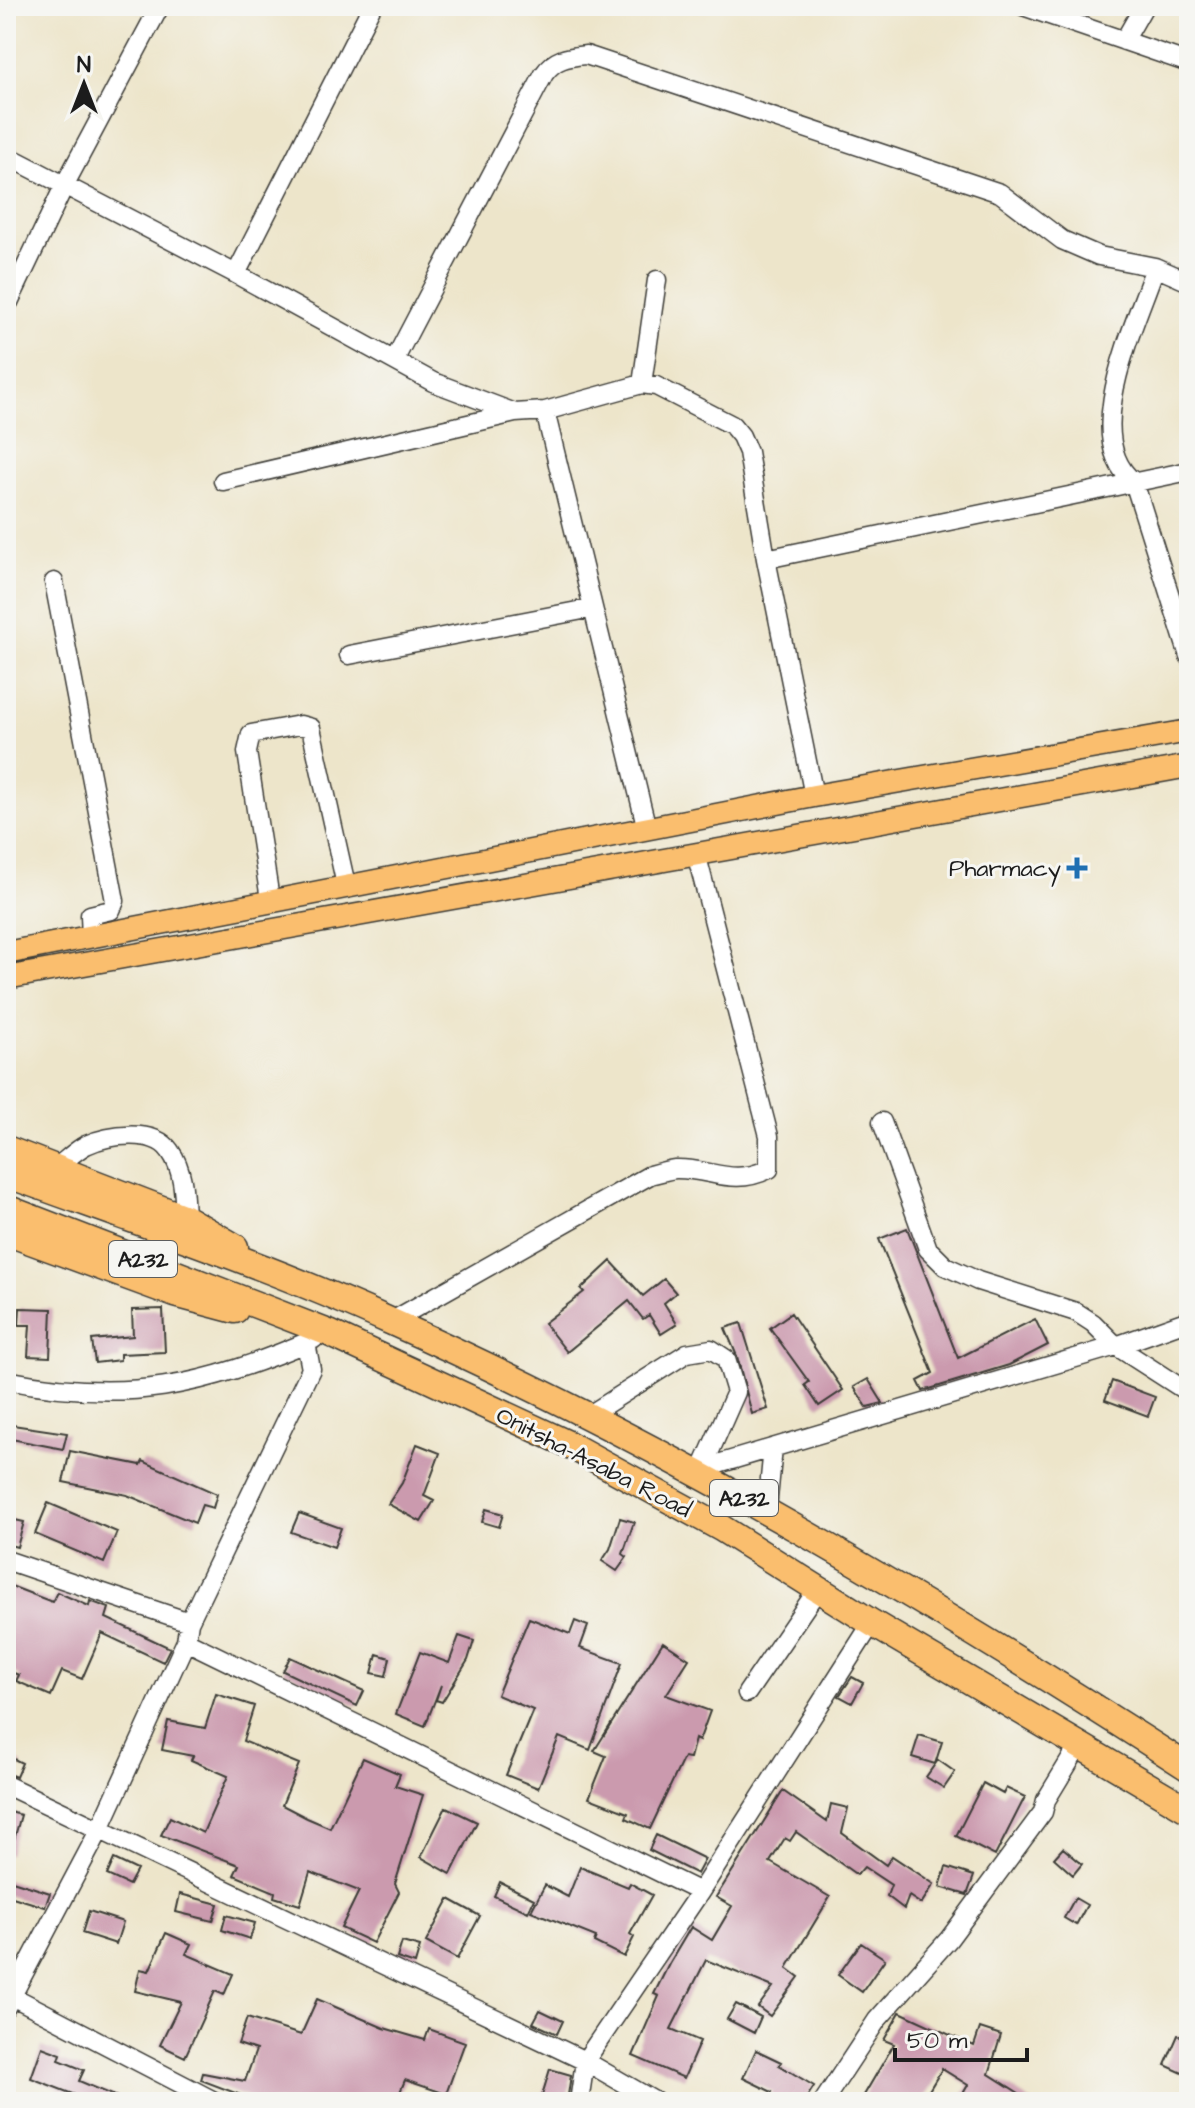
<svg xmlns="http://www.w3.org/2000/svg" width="1195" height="2108" viewBox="0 0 1195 2108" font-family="'Architects Daughter',sans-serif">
<rect width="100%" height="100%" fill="#f6f6f2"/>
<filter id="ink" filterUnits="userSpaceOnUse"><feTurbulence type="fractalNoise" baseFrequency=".0125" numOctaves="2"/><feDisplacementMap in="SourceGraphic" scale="16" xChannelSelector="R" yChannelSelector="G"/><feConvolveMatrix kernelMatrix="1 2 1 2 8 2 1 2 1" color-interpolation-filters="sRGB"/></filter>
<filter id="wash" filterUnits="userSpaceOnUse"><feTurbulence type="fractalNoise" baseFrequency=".006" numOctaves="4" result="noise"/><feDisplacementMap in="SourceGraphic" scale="32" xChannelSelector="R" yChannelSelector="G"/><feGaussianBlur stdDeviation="1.8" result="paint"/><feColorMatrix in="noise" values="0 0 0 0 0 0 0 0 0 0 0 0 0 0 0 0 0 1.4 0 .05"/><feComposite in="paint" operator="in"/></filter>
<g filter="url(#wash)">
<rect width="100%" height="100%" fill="#ede5ca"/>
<g id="blocks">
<path fill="#cb9aae" d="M 907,1228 L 958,1358 L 1035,1319 L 1048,1345 L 1009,1365 L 923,1391 L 918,1381 L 933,1373 L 879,1239 Z
M 611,1261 L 643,1296 L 664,1279 L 676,1293 L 664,1303 L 677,1324 L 661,1334 L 649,1315 L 643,1319 L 629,1301 L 567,1352 L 544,1323 L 584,1292 L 581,1289 Z
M 20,1308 L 52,1309 L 50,1357 L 28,1356 L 30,1325 L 19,1325 Z
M 163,1309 L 165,1352 L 120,1354 L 120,1360 L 95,1363 L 92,1340 L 133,1336 L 132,1310 Z
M 791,1313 L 843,1390 L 819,1406 L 805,1385 L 809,1382 L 770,1328 Z
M 741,1323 L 768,1409 L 752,1414 L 737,1356 L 725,1328 Z
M 868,1379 L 883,1403 L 867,1407 L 854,1387 Z
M 1112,1381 L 1155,1397 L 1148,1416 L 1105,1400 Z
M 6,1424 L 67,1433 L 63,1449 L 6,1438 Z
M 417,1444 L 440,1453 L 424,1496 L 434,1501 L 421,1522 L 388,1504 L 402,1483 Z
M 70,1451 L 141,1465 L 143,1461 L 217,1494 L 213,1508 L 202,1505 L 195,1523 L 127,1495 L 63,1482 Z
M 48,1503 L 117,1532 L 104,1563 L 35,1534 Z
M 486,1509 L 503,1514 L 499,1527 L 482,1522 Z
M 299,1513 L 341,1528 L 334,1547 L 291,1532 Z
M 6,1518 L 24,1522 L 17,1547 L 6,1544 Z
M 620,1518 L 634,1522 L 623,1554 L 627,1557 L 617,1571 L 602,1561 L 610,1549 Z
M 11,1586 L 52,1602 L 57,1592 L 89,1606 L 90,1601 L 109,1608 L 106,1618 L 170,1648 L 163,1662 L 102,1633 L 82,1679 L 62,1671 L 51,1696 L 16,1681 L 19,1675 L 6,1670 L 6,1600 Z
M 529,1618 L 570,1634 L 575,1621 L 588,1626 L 580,1648 L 622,1663 L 590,1750 L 559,1737 L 538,1788 L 506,1775 L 533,1710 L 497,1695 Z
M 459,1636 L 474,1641 L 468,1660 L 442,1702 L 436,1700 L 441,1685 L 425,1726 L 396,1714 L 420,1652 L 449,1663 Z
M 663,1642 L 689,1659 L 666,1695 L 710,1711 L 699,1741 L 695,1739 L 690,1758 L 684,1757 L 650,1829 L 626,1818 L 628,1813 L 589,1798 L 606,1756 L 594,1751 Z
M 377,1654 L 390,1658 L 386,1676 L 372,1673 Z
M 290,1657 L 364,1691 L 357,1706 L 283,1671 Z
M 852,1677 L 863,1683 L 852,1703 L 839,1696 Z
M 216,1694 L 254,1706 L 243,1741 L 299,1764 L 282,1805 L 307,1818 L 330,1828 L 363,1758 L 400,1774 L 395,1786 L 423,1795 L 395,1884 L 399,1892 L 373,1943 L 341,1928 L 359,1891 L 310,1872 L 300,1905 L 274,1897 L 275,1892 L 234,1875 L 239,1865 L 161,1835 L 170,1817 L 203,1833 L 228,1776 L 191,1760 L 193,1756 L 162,1750 L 168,1721 L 205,1728 Z
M 919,1735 L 942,1742 L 935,1764 L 912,1757 Z
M 6,1755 L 22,1763 L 16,1777 L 6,1773 Z
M 938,1760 L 955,1772 L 944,1788 L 926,1777 Z
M 983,1783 L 1003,1794 L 1006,1788 L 1025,1797 L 995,1856 L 956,1836 Z
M 783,1791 L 827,1822 L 831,1804 L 848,1808 L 842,1833 L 886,1865 L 892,1856 L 934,1884 L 921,1904 L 909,1896 L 904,1909 L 887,1896 L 891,1885 L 864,1867 L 857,1875 L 796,1832 L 790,1841 L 785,1838 L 770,1862 L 830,1897 L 787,1968 L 799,1977 L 770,2016 L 758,2007 L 773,1987 L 706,1960 L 671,2029 L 700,2041 L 684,2078 L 633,2056 L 659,1996 L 654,1994 L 669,1964 L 691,1927 L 712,1940 L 732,1906 L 716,1897 Z
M 446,1807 L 477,1822 L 451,1874 L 421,1857 Z
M 6,1811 L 21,1815 L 10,1854 L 6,1854 Z
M 656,1835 L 705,1859 L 697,1874 L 649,1850 Z
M 1063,1848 L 1082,1864 L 1073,1875 L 1054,1858 Z
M 114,1859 L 137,1870 L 129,1885 L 107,1875 Z
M 580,1867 L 628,1887 L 630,1883 L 652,1895 L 630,1934 L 634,1937 L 624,1957 L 594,1942 L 596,1937 L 531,1911 L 545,1885 L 568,1897 Z
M 946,1867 L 974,1876 L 967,1895 L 940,1887 Z
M 6,1879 L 50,1893 L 45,1907 L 6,1895 Z
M 500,1882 L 534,1899 L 528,1912 L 494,1896 Z
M 180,1894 L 218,1904 L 213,1921 L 176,1912 Z
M 1075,1898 L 1087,1905 L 1076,1925 L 1064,1918 Z
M 449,1899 L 480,1916 L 457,1959 L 426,1942 Z
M 89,1911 L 123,1922 L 116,1944 L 82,1933 Z
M 226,1915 L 255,1923 L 250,1939 L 222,1930 Z
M 166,1933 L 191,1944 L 186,1954 L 233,1974 L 224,1995 L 215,1991 L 185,2057 L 160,2045 L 181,2002 L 135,1991 L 140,1969 L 149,1971 Z
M 402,1942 L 420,1947 L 415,1964 L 397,1958 Z
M 861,1943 L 885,1959 L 862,1992 L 838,1975 Z
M 317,1999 L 384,2028 L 425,2040 L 429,2029 L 465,2042 L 446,2094 L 405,2080 L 396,2102 L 259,2102 L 201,2080 L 203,2073 L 245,2081 L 256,2050 L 238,2044 L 247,2018 L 301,2035 Z
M 736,2004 L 761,2017 L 754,2033 L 727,2019 Z
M 540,2010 L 563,2021 L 557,2034 L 533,2023 Z
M 900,2012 L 974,2046 L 980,2028 L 1001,2035 L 989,2074 L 1033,2102 L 958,2102 L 968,2085 L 942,2069 L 922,2102 L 860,2102 L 894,2044 L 884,2040 Z
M 1178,2035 L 1189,2039 L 1189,2076 L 1165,2065 Z
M 42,2047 L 61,2054 L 59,2060 L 84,2070 L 79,2081 L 129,2102 L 81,2102 L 83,2098 L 31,2078 Z
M 756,2050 L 781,2062 L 779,2065 L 814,2086 L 804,2102 L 766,2102 L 772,2092 L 743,2078 Z
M 550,2069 L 571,2075 L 567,2102 L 540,2102 Z"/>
</g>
</g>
<g filter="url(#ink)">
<use href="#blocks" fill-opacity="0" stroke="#3b3a36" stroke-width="2"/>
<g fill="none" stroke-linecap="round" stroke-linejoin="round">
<defs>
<path id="minor" d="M 1023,6 L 1189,63
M 1124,41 L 1144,6
M 6,155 L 236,274 L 433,382 L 515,413
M 1155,267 C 1137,322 1078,438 1134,482 L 1189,656
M 236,274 L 372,6
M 9,302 L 65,184 L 160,6
M 395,359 L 544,74 C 555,58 568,57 586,55 L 1000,193 L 1062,240 L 1099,256 L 1155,267 L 1189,282
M 642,384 L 657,280
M 545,411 L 647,829
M 223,481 L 515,413 L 545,411 L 642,384 L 656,386 L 732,425 L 741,436 L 748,452 L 766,559 L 814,796
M 766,559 L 1189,471
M 54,582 L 115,901 L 111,910 L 90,915 L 91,938
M 349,655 L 593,608
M 270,899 L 247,752 L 251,734 L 300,725 L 311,728 L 346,885
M 882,1122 L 928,1249 L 945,1266 L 978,1281 L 1076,1312 L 1093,1323 L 1116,1346 L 1189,1393
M 56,1168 C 65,1161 76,1150 86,1145 C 108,1135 154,1128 170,1151 C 184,1170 184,1196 185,1218
M 392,1321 L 650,1175 C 657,1173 667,1170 675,1169 C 712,1168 731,1187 769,1169 L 769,1136 L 696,853
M 6,1380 C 127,1404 203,1387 314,1339
M 586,1417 L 687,1353 L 711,1349 L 726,1359 L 736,1392 L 702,1469
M 691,1472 L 1116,1346 L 1189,1320
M 767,1509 L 773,1448
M 6,1560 L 189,1622
M 186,1641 L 700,1892
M 747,1693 L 818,1589
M 6,1785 L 585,2061 L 656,2102
M 6,1993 L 216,2102
M 6,2007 L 99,1831 L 186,1641 L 189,1622 L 311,1369 L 306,1343
M 579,2102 L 585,2061 L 700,1892 L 872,1623
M 823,2102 L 877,2020 L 949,1939 L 1043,1812 L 1046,1800 L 1080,1744"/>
<path id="major" d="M 6,953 L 814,796 L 1189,731
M 6,978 L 1189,766"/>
<path id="highway" d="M 6,1149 L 185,1218 L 235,1247
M 6,1174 C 135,1221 267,1265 392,1322 C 671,1447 933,1603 1189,1768
M 6,1208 L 329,1333 L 568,1444 L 721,1528 L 872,1623 L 1189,1810
M 6,1232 L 175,1294 L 235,1310"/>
</defs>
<use href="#minor" stroke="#3b3a36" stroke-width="21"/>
<use href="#major" stroke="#3b3a36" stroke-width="25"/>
<use href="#highway" stroke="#3b3a36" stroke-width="29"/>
<use href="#minor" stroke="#fff" stroke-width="18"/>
<use href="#major" stroke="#fabe6e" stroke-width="22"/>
<use href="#highway" stroke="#fabe6e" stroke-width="26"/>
</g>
</g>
<path fill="#1f6fb2" stroke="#f6f6f2" stroke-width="3" d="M1073 856h8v8h8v8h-8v8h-8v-8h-8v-8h8z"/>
<g text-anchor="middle" stroke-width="6" stroke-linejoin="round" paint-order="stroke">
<g fill="#f6f6f2" stroke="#5d5d5c" stroke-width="2">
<rect x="109" y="1241" width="68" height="36" rx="6"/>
<rect x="710" y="1480" width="68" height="36" rx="6"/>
</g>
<g font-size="22" font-weight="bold" fill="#1c1c1c">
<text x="143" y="1267">A232</text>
<text x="744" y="1506">A232</text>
</g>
<g font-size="24" fill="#1c1c1c" stroke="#f6f6f2" text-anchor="end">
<text x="1061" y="876">Pharmacy</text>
</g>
<g font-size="24" fill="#1c1c1c" stroke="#f6f6f2">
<text transform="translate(594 1462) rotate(27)" y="8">Onitsha-Asaba Road</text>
</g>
</g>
<rect width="1195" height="2108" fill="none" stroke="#f6f6f2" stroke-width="32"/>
<g transform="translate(84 84)" stroke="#f6f6f2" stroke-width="6" paint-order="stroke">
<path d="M0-6L14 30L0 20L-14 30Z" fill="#1c1c1c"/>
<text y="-12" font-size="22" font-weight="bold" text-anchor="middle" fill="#1c1c1c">N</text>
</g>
<path d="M895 2048v12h132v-12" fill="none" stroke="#1c1c1c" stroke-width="4"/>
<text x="907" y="2048" font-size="24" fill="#1c1c1c" stroke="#f6f6f2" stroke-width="6" paint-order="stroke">50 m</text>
</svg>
